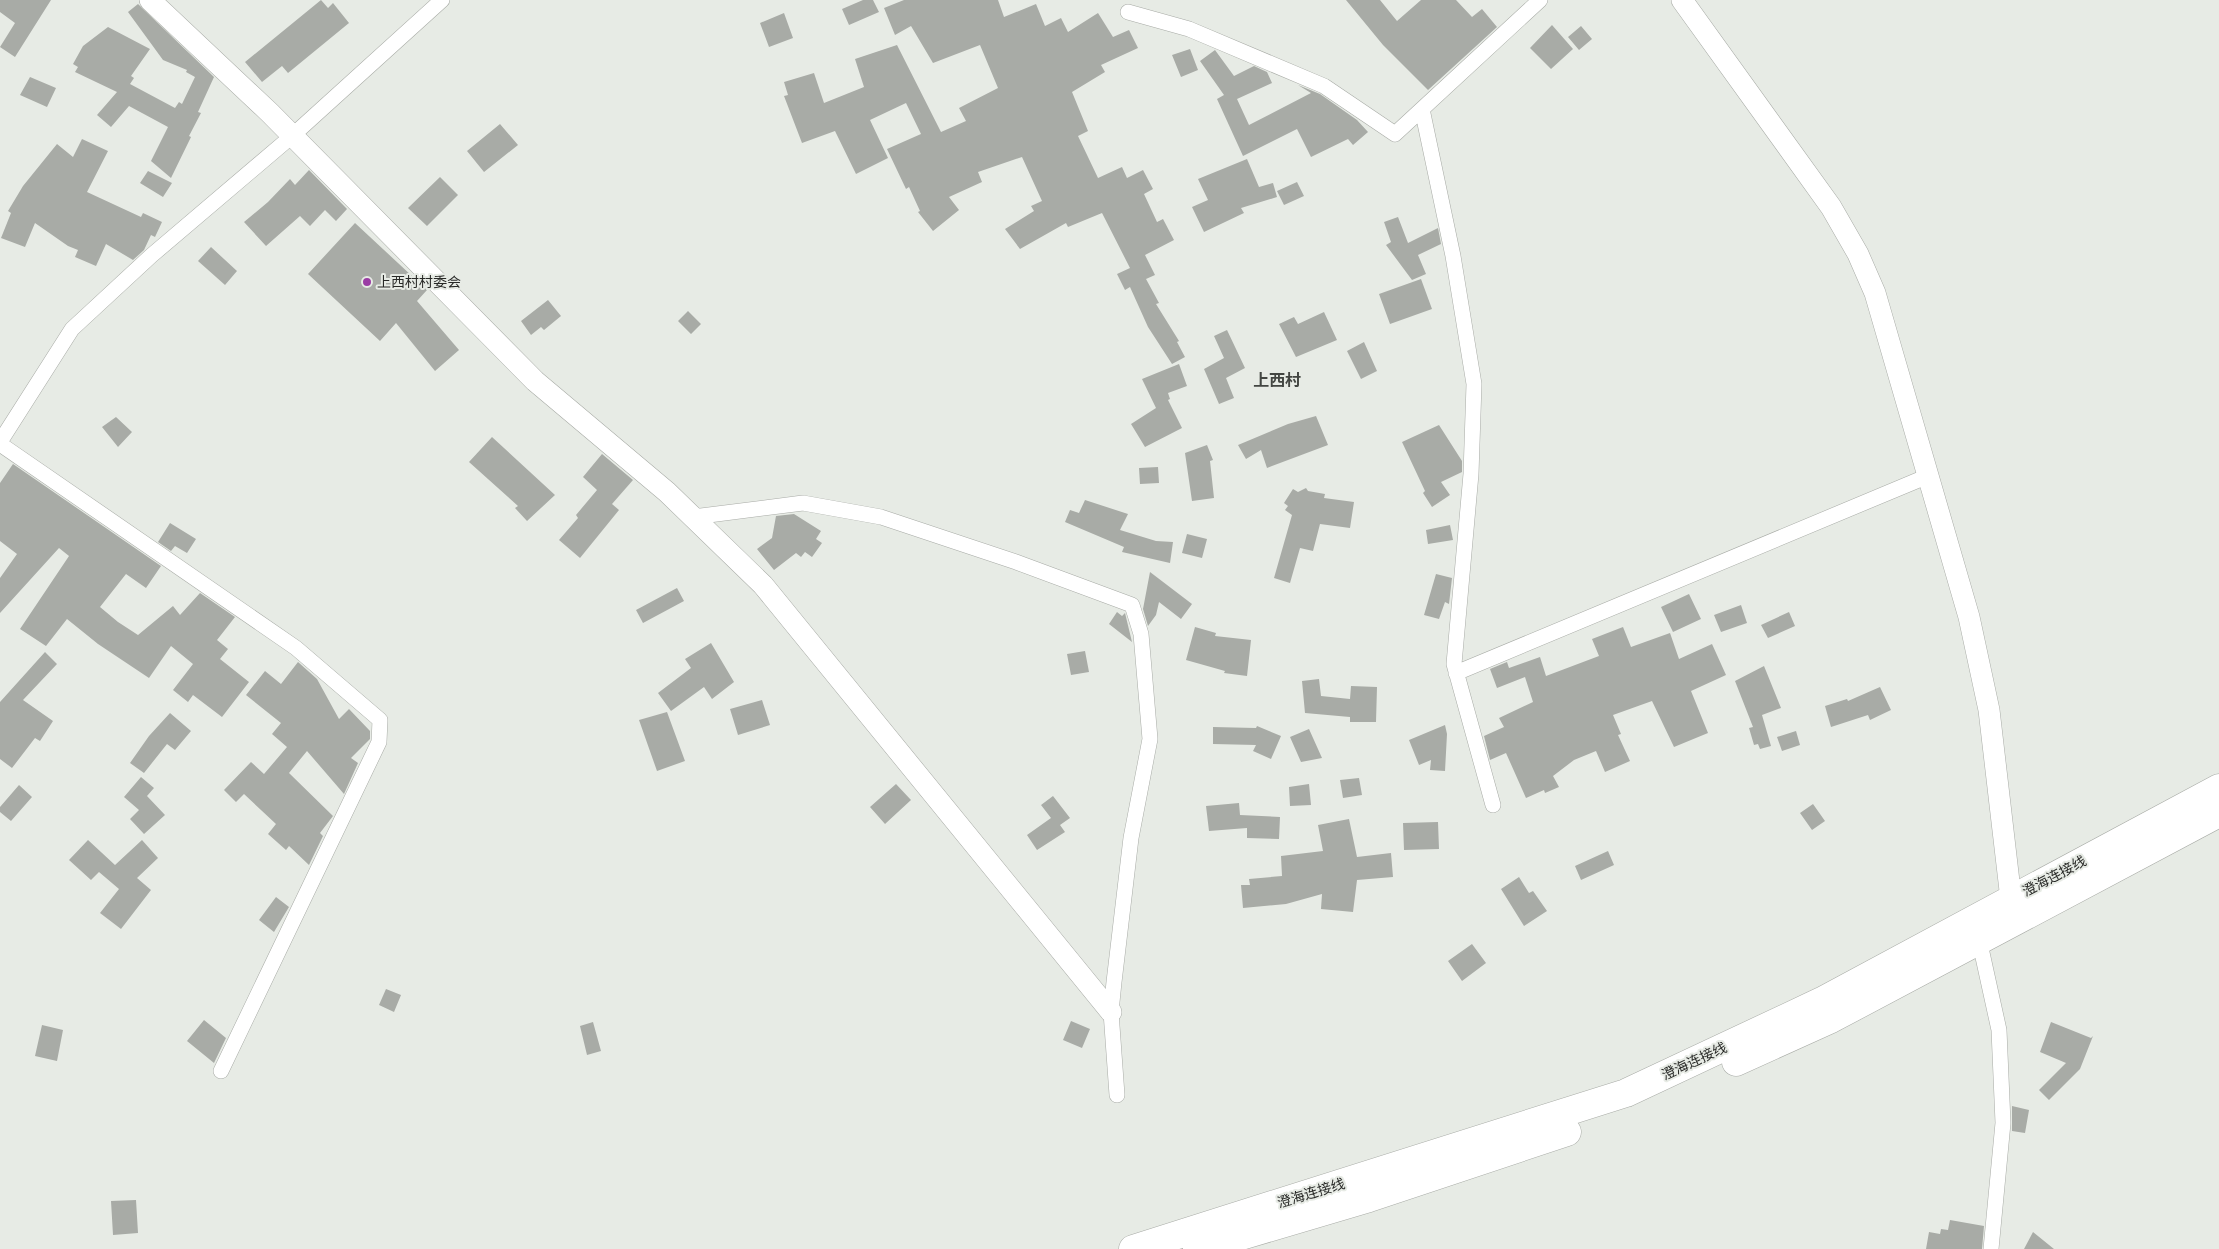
<svg xmlns="http://www.w3.org/2000/svg" width="2219" height="1249" viewBox="0 0 2219 1249" font-family="Barlow,'Noto Sans SC',sans-serif">
<rect width="100%" height="100%" fill="#e7ebe5"/>
<path fill="#a8aba6" d="M 0,0 L 51,0 L 15,57 L 0,47 L 15,23 L 0,12 Z
M 321,0 L 328,8 L 333,3 L 349,23 L 288,73 L 282,66 L 262,82 L 245,62 Z
M 863,0 L 873,0 L 879,12 L 849,25 L 842,9 Z
M 904,0 L 998,0 L 1004,17 L 1036,4 L 1045,26 L 1061,18 L 1068,32 L 1098,13 L 1113,37 L 1129,30 L 1138,48 L 1101,65 L 1105,72 L 1072,92 L 1088,131 L 1078,136 L 1098,178 L 1122,167 L 1127,178 L 1143,170 L 1153,189 L 1144,194 L 1157,222 L 1163,219 L 1174,240 L 1145,255 L 1155,275 L 1146,279 L 1159,303 L 1156,304 L 1179,341 L 1177,342 L 1185,357 L 1172,364 L 1148,327 L 1130,287 L 1125,290 L 1117,274 L 1130,268 L 1102,213 L 1068,227 L 1066,223 L 1020,249 L 1005,229 L 1034,211 L 1031,206 L 1042,201 L 1022,157 L 978,172 L 982,182 L 949,197 L 959,210 L 933,231 L 918,212 L 920,211 L 909,187 L 906,189 L 887,149 L 921,134 L 906,103 L 870,120 L 888,158 L 856,174 L 835,131 L 802,143 L 784,96 L 788,95 L 784,82 L 814,73 L 824,103 L 864,87 L 855,59 L 897,45 L 941,132 L 966,121 L 959,108 L 998,88 L 980,45 L 933,63 L 911,26 L 895,35 L 884,8 Z
M 1346,0 L 1380,0 L 1397,21 L 1421,0 L 1456,0 L 1472,17 L 1482,9 L 1497,27 L 1428,90 L 1383,45 Z
M 138,4 L 214,77 L 198,112 L 201,113 L 189,136 L 191,137 L 171,178 L 151,161 L 168,127 L 129,106 L 111,127 L 97,115 L 117,92 L 75,72 L 78,67 L 73,64 L 83,46 L 108,27 L 150,49 L 131,76 L 134,78 L 130,84 L 175,108 L 179,102 L 182,104 L 195,77 L 186,72 L 187,70 L 163,60 L 128,12 Z
M 784,13 L 793,38 L 769,47 L 760,23 Z
M 1552,25 L 1573,49 L 1551,69 L 1530,48 Z
M 1581,26 L 1592,39 L 1579,50 L 1568,37 Z
M 1190,49 L 1198,70 L 1181,77 L 1172,55 Z
M 1215,50 L 1234,76 L 1254,66 L 1267,72 L 1272,83 L 1237,99 L 1249,125 L 1311,93 L 1298,85 L 1320,94 L 1357,120 L 1368,132 L 1353,145 L 1348,139 L 1311,157 L 1297,129 L 1243,156 L 1217,99 L 1224,95 L 1200,61 Z
M 30,77 L 56,88 L 47,107 L 20,95 Z
M 500,124 L 518,145 L 484,172 L 467,151 Z
M 82,139 L 108,151 L 87,192 L 141,217 L 143,213 L 162,222 L 155,237 L 151,235 L 144,250 L 133,260 L 106,244 L 96,266 L 75,257 L 78,250 L 68,246 L 35,223 L 25,247 L 1,238 L 11,213 L 8,211 L 23,186 L 57,144 L 73,157 Z
M 1247,159 L 1259,187 L 1273,183 L 1277,197 L 1241,208 L 1244,213 L 1204,232 L 1192,207 L 1208,200 L 1198,179 Z
M 309,170 L 347,209 L 336,221 L 325,210 L 310,226 L 300,216 L 266,246 L 244,222 L 268,202 L 290,179 L 295,185 Z
M 148,171 L 172,183 L 163,197 L 140,183 Z
M 440,177 L 458,195 L 427,226 L 408,208 Z
M 1297,182 L 1304,196 L 1284,205 L 1277,191 Z
M 1398,217 L 1408,243 L 1438,228 L 1441,244 L 1418,255 L 1426,274 L 1412,280 L 1386,245 L 1391,242 L 1384,222 Z
M 355,223 L 427,290 L 417,301 L 459,350 L 435,371 L 396,323 L 380,341 L 308,274 Z
M 211,247 L 237,271 L 225,285 L 198,261 Z
M 1421,279 L 1432,309 L 1390,324 L 1379,294 Z
M 548,300 L 561,316 L 544,330 L 541,327 L 531,335 L 521,321 Z
M 688,311 L 701,324 L 691,334 L 678,321 Z
M 1324,312 L 1337,340 L 1296,357 L 1279,324 L 1294,317 L 1298,324 Z
M 1227,330 L 1245,368 L 1226,378 L 1234,398 L 1219,404 L 1204,369 L 1224,358 L 1214,336 Z
M 1364,342 L 1377,371 L 1361,379 L 1347,351 Z
M 1179,364 L 1187,386 L 1168,393 L 1170,399 L 1168,400 L 1182,428 L 1145,447 L 1131,424 L 1156,408 L 1142,379 Z
M 1316,416 L 1328,445 L 1267,468 L 1261,450 L 1246,459 L 1238,445 L 1288,424 Z
M 116,417 L 132,432 L 118,447 L 102,427 Z
M 1439,425 L 1462,461 L 1462,472 L 1441,482 L 1450,495 L 1432,507 L 1423,493 L 1425,491 L 1402,442 Z
M 492,437 L 555,495 L 527,521 L 515,508 L 518,506 L 469,462 Z
M 1207,445 L 1213,460 L 1210,461 L 1214,498 L 1192,501 L 1185,453 Z
M 602,454 L 633,480 L 612,504 L 619,510 L 580,558 L 559,540 L 578,518 L 576,515 L 597,490 L 583,477 Z
M 13,464 L 161,566 L 146,588 L 126,574 L 100,607 L 118,622 L 138,635 L 173,606 L 180,615 L 200,593 L 235,617 L 217,640 L 228,649 L 220,659 L 249,682 L 222,717 L 193,695 L 188,702 L 173,690 L 193,664 L 171,646 L 149,678 L 98,644 L 67,619 L 46,646 L 20,629 L 69,556 L 59,548 L 0,613 L 0,578 L 17,554 L 0,541 L 0,483 Z
M 1158,467 L 1159,483 L 1140,484 L 1139,468 Z
M 1306,488 L 1308,491 L 1325,494 L 1324,498 L 1354,502 L 1350,528 L 1320,524 L 1313,551 L 1300,548 L 1290,583 L 1274,578 L 1292,515 L 1285,510 L 1288,506 L 1284,503 L 1293,489 L 1298,492 Z
M 1085,500 L 1128,514 L 1120,530 L 1156,541 L 1173,542 L 1170,563 L 1122,552 L 1124,547 L 1065,522 L 1070,510 L 1079,513 Z
M 794,514 L 821,531 L 816,539 L 822,543 L 812,557 L 805,552 L 801,557 L 796,553 L 774,570 L 757,549 L 772,538 L 776,516 Z
M 170,523 L 196,539 L 187,553 L 175,546 L 171,551 L 158,542 Z
M 1450,525 L 1453,540 L 1428,544 L 1426,530 Z
M 1187,534 L 1207,539 L 1202,558 L 1182,553 Z
M 1150,572 L 1192,604 L 1181,619 L 1159,602 L 1156,615 L 1148,626 L 1143,609 Z
M 1436,574 L 1452,578 L 1449,604 L 1445,602 L 1439,619 L 1424,615 Z
M 677,588 L 684,601 L 643,623 L 636,610 Z
M 1689,594 L 1701,619 L 1673,632 L 1661,607 Z
M 1741,605 L 1747,623 L 1721,632 L 1714,615 Z
M 1117,612 L 1122,616 L 1125,613 L 1132,642 L 1109,624 Z
M 1789,612 L 1795,626 L 1768,638 L 1761,625 Z
M 1195,627 L 1216,633 L 1215,636 L 1251,640 L 1247,676 L 1224,673 L 1225,671 L 1186,660 Z
M 1623,627 L 1631,647 L 1670,633 L 1679,659 L 1712,644 L 1726,675 L 1691,691 L 1708,733 L 1674,747 L 1652,701 L 1613,715 L 1621,734 L 1618,735 L 1630,761 L 1605,772 L 1596,751 L 1574,760 L 1553,776 L 1559,787 L 1545,793 L 1544,790 L 1526,798 L 1506,753 L 1490,760 L 1484,736 L 1504,727 L 1499,718 L 1533,702 L 1525,677 L 1497,688 L 1490,669 L 1507,662 L 1509,668 L 1540,657 L 1546,676 L 1599,656 L 1592,639 Z
M 711,643 L 734,682 L 712,699 L 704,687 L 671,711 L 658,693 L 691,668 L 685,659 Z
M 1085,651 L 1089,672 L 1071,675 L 1067,654 Z
M 45,652 L 57,664 L 23,700 L 53,721 L 40,741 L 35,738 L 12,768 L 0,759 L 0,702 Z
M 298,662 L 317,679 L 339,719 L 349,709 L 370,731 L 370,739 L 351,758 L 358,763 L 344,794 L 307,751 L 289,773 L 333,816 L 320,833 L 323,836 L 309,865 L 289,846 L 286,850 L 268,834 L 276,824 L 244,794 L 236,802 L 224,790 L 251,762 L 264,774 L 287,747 L 272,734 L 281,723 L 246,695 L 265,671 L 281,684 Z
M 1764,666 L 1781,708 L 1762,715 L 1771,746 L 1760,749 L 1758,744 L 1754,745 L 1749,728 L 1753,727 L 1735,681 Z
M 1319,679 L 1321,696 L 1350,699 L 1351,686 L 1377,687 L 1376,722 L 1350,722 L 1350,717 L 1305,713 L 1302,681 Z
M 1880,687 L 1891,710 L 1870,720 L 1868,715 L 1831,727 L 1825,706 L 1847,699 L 1848,701 Z
M 762,700 L 770,725 L 738,735 L 730,709 Z
M 667,712 L 685,761 L 657,771 L 639,720 Z
M 170,713 L 191,731 L 175,750 L 167,744 L 144,773 L 130,763 L 149,736 Z
M 1445,725 L 1447,734 L 1445,771 L 1430,770 L 1431,760 L 1419,765 L 1409,740 Z
M 1257,726 L 1281,736 L 1271,759 L 1253,751 L 1256,745 L 1213,744 L 1213,727 L 1256,728 Z
M 1309,729 L 1322,758 L 1301,762 L 1290,737 Z
M 1796,731 L 1800,745 L 1782,751 L 1777,737 Z
M 141,777 L 154,788 L 147,796 L 165,815 L 144,834 L 130,819 L 139,810 L 124,797 Z
M 1359,778 L 1362,795 L 1343,798 L 1340,780 Z
M 896,784 L 911,800 L 885,824 L 870,807 Z
M 1309,784 L 1311,805 L 1290,806 L 1289,787 Z
M 19,785 L 32,797 L 11,821 L 0,812 L 0,807 Z
M 1053,796 L 1070,818 L 1060,825 L 1065,832 L 1037,850 L 1027,835 L 1051,818 L 1041,805 Z
M 1239,803 L 1240,815 L 1280,817 L 1279,839 L 1247,838 L 1247,828 L 1209,831 L 1206,806 Z
M 1813,804 L 1825,821 L 1812,830 L 1800,813 Z
M 1349,819 L 1357,857 L 1391,853 L 1393,877 L 1357,880 L 1353,912 L 1321,909 L 1322,894 L 1286,904 L 1243,908 L 1241,885 L 1250,885 L 1249,879 L 1282,876 L 1281,856 L 1323,851 L 1318,825 Z
M 1438,822 L 1439,849 L 1404,850 L 1403,823 Z
M 88,840 L 115,865 L 142,840 L 158,858 L 137,878 L 151,890 L 121,929 L 100,913 L 119,889 L 99,872 L 91,880 L 69,860 Z
M 1608,851 L 1614,865 L 1581,880 L 1575,866 Z
M 1519,877 L 1529,893 L 1533,891 L 1547,911 L 1524,926 L 1501,889 Z
M 276,897 L 289,907 L 274,932 L 259,920 Z
M 1472,944 L 1486,963 L 1462,981 L 1448,961 Z
M 386,989 L 401,995 L 394,1012 L 379,1005 Z
M 204,1020 L 226,1038 L 214,1063 L 187,1041 Z
M 1071,1021 L 1090,1029 L 1082,1048 L 1063,1040 Z
M 593,1022 L 601,1051 L 587,1055 L 580,1026 Z
M 2051,1022 L 2091,1038 L 2093,1036 L 2080,1069 L 2049,1100 L 2039,1090 L 2066,1063 L 2040,1052 Z
M 42,1025 L 63,1030 L 57,1061 L 35,1056 Z
M 2012,1106 L 2029,1110 L 2025,1133 L 2012,1131 Z
M 136,1200 L 138,1233 L 113,1235 L 111,1201 Z
M 1950,1220 L 1984,1226 L 1982,1249 L 1926,1249 L 1929,1232 L 1940,1234 L 1941,1229 L 1948,1230 Z
M 2033,1232 L 2054,1249 L 2024,1249 Z"/>
<g fill="none" stroke-linecap="round" stroke-linejoin="round">
<defs>
<path id="street" d="M 1128,12 L 1189,29 L 1324,86 L 1395,134 L 1540,0
M 1422,109 L 1453,256 L 1474,384 L 1471,474 L 1454,664 L 1493,805
M 0,442 L 72,329 L 152,255 L 292,136 L 442,0
M 0,444 L 296,648 L 380,720 L 379,742 L 221,1071
M 693,517 L 803,503 L 881,517 L 1016,562 L 1132,605 L 1141,634 L 1150,739 L 1131,838 L 1114,982 L 1111,1012 L 1117,1095
M 1456,673 L 1928,476
M 1979,939 L 1999,1030 L 2003,1123 L 1991,1249"/>
<path id="secondary" d="M 150,0 L 270,113 L 535,381 L 667,492 L 763,585 L 1111,1012
M 1682,0 L 1831,207 L 1858,254 L 1875,293 L 1969,617 L 1989,710 L 2011,899"/>
<path id="highway" d="M 1736,1062 L 1831,1019 L 2219,813
M 1133,1249 L 1626,1093 L 1822,1001 L 2219,788
M 1197,1249 L 1369,1198 L 1567,1132"/>
</defs>
<use href="#street" stroke="#a8aba6" stroke-width="16"/>
<use href="#secondary" stroke="#a8aba6" stroke-width="22"/>
<use href="#highway" stroke="#a8aba6" stroke-width="29"/>
<use href="#street" stroke="#fff" stroke-width="15"/>
<use href="#secondary" stroke="#fff" stroke-width="21"/>
<use href="#highway" stroke="#fff" stroke-width="28"/>
</g>
<circle fill="#9a3ca4" stroke="#e7ebe5" stroke-width="2" cx="367" cy="282" r="5"/>
<g text-anchor="middle" stroke-width="4" stroke-linejoin="round" paint-order="stroke">
<g font-size="14" fill="#282927" stroke="#e7ebe5" text-anchor="start">
<text x="377" y="287">上西村村委会</text>
</g>
<g font-size="14" fill="#282927" stroke="#e7ebe5">
<text transform="translate(2054 876) rotate(-28)" y="5">澄海连接线</text>
<text transform="translate(1694 1061) rotate(-25)" y="5">澄海连接线</text>
<text transform="translate(1311 1193) rotate(-17)" y="5">澄海连接线</text>
</g>
<g font-size="16" font-weight="bold" fill="#434642" stroke="#e7ebe5">
<text x="1277" y="386">上西村</text>
</g>
</g>
</svg>
